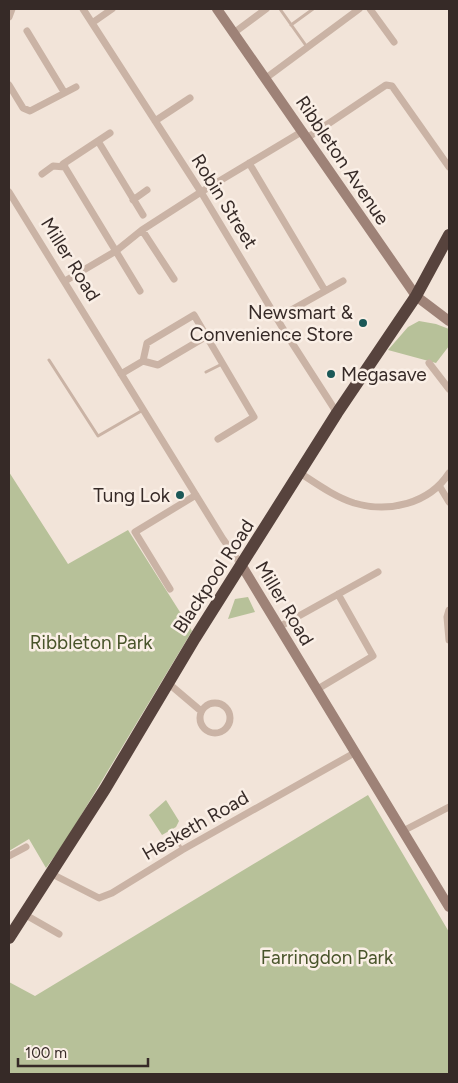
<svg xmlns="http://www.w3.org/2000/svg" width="458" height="1083" viewBox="0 0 458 1083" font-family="Figtree,sans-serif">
<rect width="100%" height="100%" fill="#f2e4d9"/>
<path fill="#b7c199" d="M 419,321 L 436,324 L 449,329 L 449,346 L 436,363 L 388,350 L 408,327 Z
M 9,472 L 68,564 L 128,530 L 192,631 L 65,842 L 46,868 L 29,839 L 9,851 Z
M 248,597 L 255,612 L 228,619 L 235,599 Z
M 368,795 L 449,932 L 449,1074 L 9,1074 L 9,982 L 35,996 Z
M 166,800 L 179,821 L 176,827 L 162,835 L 149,815 Z"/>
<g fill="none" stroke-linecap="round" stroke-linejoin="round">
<path stroke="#cab3a5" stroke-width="3" d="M 280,9 L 307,47
M 291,25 L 313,9
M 49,360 L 98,436 L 143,410
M 206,372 L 222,364
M 174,836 L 182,849"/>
<path stroke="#cab3a5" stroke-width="7" d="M 83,9 L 201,192 L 285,332 L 337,413
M 370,9 L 394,42
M 9,17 L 12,9
M 92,23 L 112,9
M 27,31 L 64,92
M 235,32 L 266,9
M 266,78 L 359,9
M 9,85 L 23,108 L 30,111 L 76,87
M 155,121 L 190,98
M 110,133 L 63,164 L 140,291
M 307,138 L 386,85 L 392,86 L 449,167
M 98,141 L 143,215
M 249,163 L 324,289
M 42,174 L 53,166 L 65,167
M 9,192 L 223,539 L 242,566
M 133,200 L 147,190
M 142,230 L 174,279
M 65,281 L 116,251 L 142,230 L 201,192 L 303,131
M 277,318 L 343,281
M 143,361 L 147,343 L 194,315 L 254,417 L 218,439
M 429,363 L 449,389
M 121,374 L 143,361 L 158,365 L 207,336
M 300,473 C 317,484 335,497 354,503 C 389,513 429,504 449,473
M 440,487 L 449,502
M 170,589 L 135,532 L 196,495
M 449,610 L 447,617 L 449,640
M 279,627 L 378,572
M 168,683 L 201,711
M 316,690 L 373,656 L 338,594
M200 718a15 15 0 1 1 30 0a15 15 0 1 1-30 0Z
M 403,831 L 449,807
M 9,856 L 26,847
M 50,873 L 99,898 L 112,893 L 182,850 L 356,752
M 24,914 L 59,934"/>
<path stroke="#9e8277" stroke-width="10" d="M 217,9 L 416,296 L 449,321
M 242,566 L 449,907"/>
<path stroke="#57433d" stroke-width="12" d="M 9,938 L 105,789 L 195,638 L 337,413 L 416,296 L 449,235"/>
</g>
<g fill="#1b5857" stroke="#faefe6" stroke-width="2">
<circle cx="363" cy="323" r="5"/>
<circle cx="331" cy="374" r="5"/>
<circle cx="180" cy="495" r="5"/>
</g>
<g text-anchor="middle" stroke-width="5" stroke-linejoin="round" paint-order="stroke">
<g font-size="19" fill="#362a27" stroke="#faefe6">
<text transform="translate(343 160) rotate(56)" y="7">Ribbleton Avenue</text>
<text transform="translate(225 201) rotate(58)" y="7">Robin Street</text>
<text transform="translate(71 259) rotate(58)" y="7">Miller Road</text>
<text transform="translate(213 576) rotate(-57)" y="7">Blackpool Road</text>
<text transform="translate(285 603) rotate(59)" y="7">Miller Road</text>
<text transform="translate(195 825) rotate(-30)" y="7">Hesketh Road</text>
</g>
<g font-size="19" fill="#362a27" stroke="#faefe6" text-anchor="end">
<text x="353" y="319">Newsmart &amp;<tspan x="353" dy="22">Convenience Store</tspan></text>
<text x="341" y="381" text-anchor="start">Megasave</text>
<text x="170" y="502">Tung Lok</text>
</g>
<g font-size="19" fill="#48542a" stroke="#faefe6">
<text x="91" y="649">Ribbleton Park</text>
<text x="327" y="964">Farringdon Park</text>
</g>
</g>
<rect width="458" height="1083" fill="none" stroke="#362a27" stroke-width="20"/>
<path d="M18 1058v8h130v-8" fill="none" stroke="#362a27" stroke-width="2.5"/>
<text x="25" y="1058" font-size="15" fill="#362a27" stroke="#faefe6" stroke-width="4" paint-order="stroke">100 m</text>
</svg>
